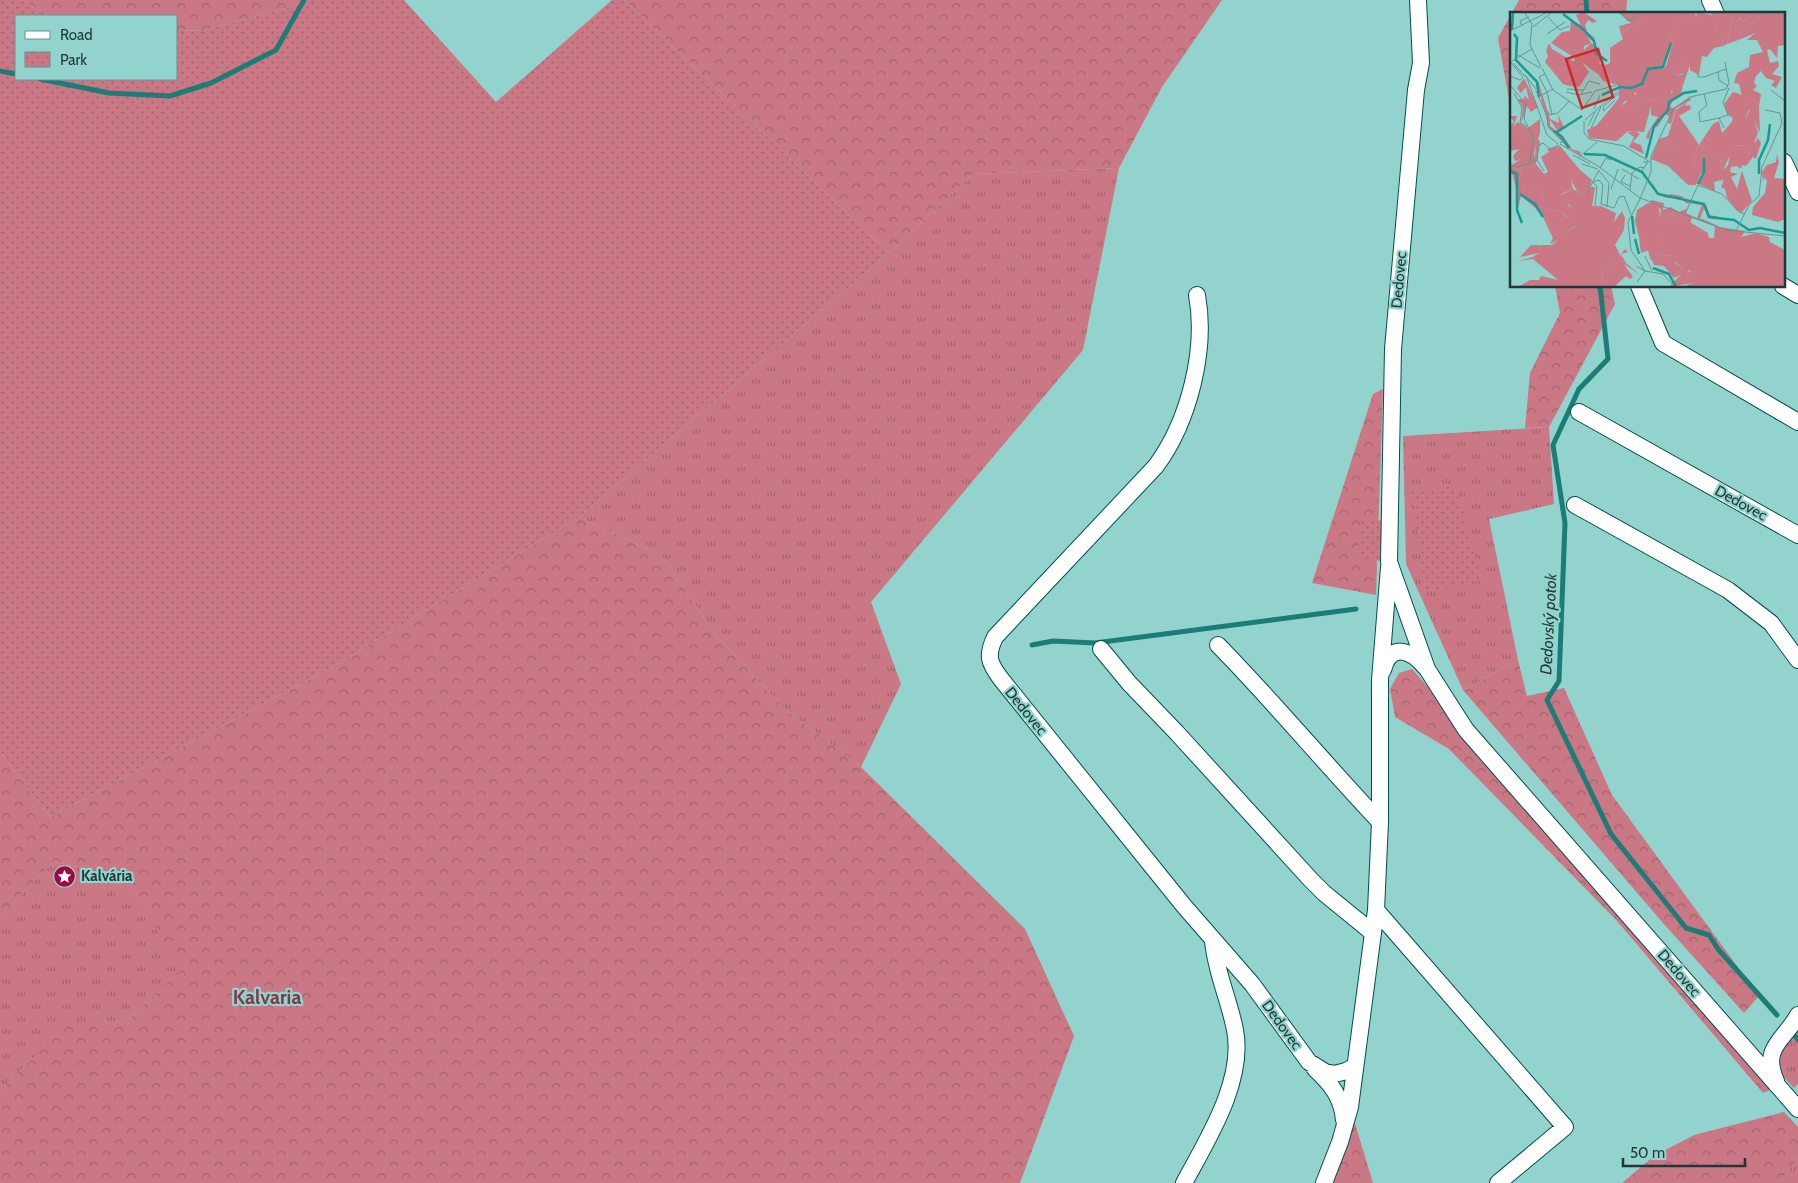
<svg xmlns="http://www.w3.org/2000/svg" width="1798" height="1183" viewBox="0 0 1798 1183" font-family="Cabin,sans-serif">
<defs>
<pattern id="grass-tufts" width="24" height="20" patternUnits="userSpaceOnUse" patternTransform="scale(1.25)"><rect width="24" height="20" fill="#ca7786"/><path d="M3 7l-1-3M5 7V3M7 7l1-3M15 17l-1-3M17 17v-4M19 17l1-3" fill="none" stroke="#a3636e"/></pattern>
<pattern id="forest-crowns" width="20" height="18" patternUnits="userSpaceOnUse" patternTransform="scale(1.25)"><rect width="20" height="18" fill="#ca7786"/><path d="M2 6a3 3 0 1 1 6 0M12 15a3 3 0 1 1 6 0" fill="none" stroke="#a3636e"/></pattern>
<pattern id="park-dots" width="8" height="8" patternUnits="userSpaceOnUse" patternTransform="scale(1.25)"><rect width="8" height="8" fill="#ca7786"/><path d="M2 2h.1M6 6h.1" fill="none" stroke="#a3636e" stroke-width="1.8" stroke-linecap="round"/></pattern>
</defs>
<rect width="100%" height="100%" fill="#93d3cd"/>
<path fill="url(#grass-tufts)" d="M 1119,168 L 1083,350 L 871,602 L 901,684 L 861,767 L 786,710 L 718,638 L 661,555 L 579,517 L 889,253 L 973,174 Z
M 1549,427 L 1554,504 L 1489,519 L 1518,660 L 1463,690 L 1406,564 L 1403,436 Z
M 54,861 L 129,880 L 181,971 L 128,1020 L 65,1028 L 0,1090 L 0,916 Z
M 1794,1029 L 1798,1031 L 1798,1084 L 1794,1088 L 1779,1072 C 1779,1055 1784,1043 1794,1029 Z
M 1798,1158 L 1798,1183 L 1779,1183 Z"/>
<path fill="url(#forest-crowns)" d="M 21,0 L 307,0 L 287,8 L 204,30 L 176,31 L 176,16 L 50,16 Z
M 624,0 L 1222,0 L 1162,87 L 1119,168 L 973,174 L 889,253 Z
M 1519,0 L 1627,0 L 1626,14 L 1512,14 L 1512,116 L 1498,38 Z
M 1555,286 L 1611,286 L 1615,304 L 1549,427 L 1525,428 L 1530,373 L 1560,313 Z
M 1383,389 L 1376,595 L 1312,583 L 1373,394 Z
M 579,517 L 661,555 L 718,638 L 786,710 L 861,767 L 1025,929 L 1074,1036 L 1020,1183 L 0,1183 L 0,1090 L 65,1027 L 128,1020 L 180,971 L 129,880 L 54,861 L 0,916 L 0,752 L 50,817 L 336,665 Z
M 1518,660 L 1527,696 L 1564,688 L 1612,795 L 1759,996 L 1744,1013 L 1663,923 L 1463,690 Z
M 1412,669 L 1779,1086 L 1763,1093 L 1617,921 L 1449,749 L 1395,717 L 1390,689 L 1399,673 Z
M 1350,1107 L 1373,1183 L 1324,1183 Z
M 1784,1112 L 1798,1127 L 1798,1158 L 1779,1183 L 1622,1183 L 1654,1156 L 1694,1135 Z"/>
<path fill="url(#park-dots)" d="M 0,0 L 21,0 L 50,16 L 16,16 L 16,79 L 176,79 L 176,31 L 204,30 L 287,8 L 307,0 L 404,0 L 496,102 L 612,0 L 624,0 L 889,253 L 579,517 L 336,665 L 50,817 L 0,752 Z
M 1456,486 L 1482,580 L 1425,593 L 1412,492 Z
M 1362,518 L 1383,521 L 1380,561 L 1358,556 Z"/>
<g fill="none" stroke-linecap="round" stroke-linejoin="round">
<path stroke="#1c7c76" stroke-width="5" d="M 1586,0 L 1587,14
M 0,71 L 16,74
M 40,79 L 109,93 L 170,96 L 211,83 L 276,50 L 304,0
M 1600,286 L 1608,359 L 1579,389 L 1553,445 L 1565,523 L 1559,681 L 1547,700 L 1611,834 L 1686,928 L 1709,935 L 1718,949 L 1777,1015
M 1032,645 L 1053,641 L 1095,643 L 1356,609
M 1795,1036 L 1798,1040"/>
<defs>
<path id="minor" d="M 1418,0 L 1421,63 L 1416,90 L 1393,349 L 1389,562 L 1427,669 L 1466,730 L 1798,1109
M 1710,0 L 1716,14
M 1784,162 L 1798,192
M 1639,286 L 1663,343 L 1798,422
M 1783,286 L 1798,295
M 1197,295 C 1207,350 1189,421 1156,466 L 995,637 C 986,656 989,663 1001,679 L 1184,906 L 1252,984 L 1309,1062 L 1325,1072 L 1335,1074 L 1346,1071 L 1355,1066
M 1579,412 L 1798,535
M 1575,505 L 1728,590 L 1771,623 L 1798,660
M 1218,645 C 1274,702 1325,764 1380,822
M 1101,649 L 1129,683 L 1177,733 L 1311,880 L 1324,893 L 1373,933
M 1383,670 C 1390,643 1410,649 1425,667
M 1376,910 L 1565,1127 L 1498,1183
M 1315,1069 C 1331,1084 1342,1097 1344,1120
M 1776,1081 C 1761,1047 1784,1041 1798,1015
M 1184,1183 C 1207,1140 1245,1081 1235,1030 C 1229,999 1216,973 1213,941
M 1324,1183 L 1340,1142 L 1350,1107 L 1376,910 L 1380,822 L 1380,680 L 1389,567"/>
</defs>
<use href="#minor" stroke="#024f4b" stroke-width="18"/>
<use href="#minor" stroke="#fff" stroke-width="16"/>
</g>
<defs>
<symbol id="sight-disc" viewBox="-11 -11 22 22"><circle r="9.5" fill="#a10543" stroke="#93d3cd"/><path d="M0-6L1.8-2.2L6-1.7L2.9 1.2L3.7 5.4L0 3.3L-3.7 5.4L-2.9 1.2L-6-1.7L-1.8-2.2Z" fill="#fff"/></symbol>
</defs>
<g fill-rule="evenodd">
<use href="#sight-disc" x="52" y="864" width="25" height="25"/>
</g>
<g text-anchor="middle" stroke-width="4.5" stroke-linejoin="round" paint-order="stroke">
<g font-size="15" fill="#1d3836" stroke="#93d3cd">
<text transform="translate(1399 280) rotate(-85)" y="5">Dedovec</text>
<text transform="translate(1741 503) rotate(29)" y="5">Dedovec</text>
<text transform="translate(1026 711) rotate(51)" y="5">Dedovec</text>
<text transform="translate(1679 973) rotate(49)" y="5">Dedovec</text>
<text transform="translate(1282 1025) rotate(54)" y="5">Dedovec</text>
</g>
<g font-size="15" font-weight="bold" fill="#1d3836" stroke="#93d3cd" text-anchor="start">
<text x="81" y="881">Kalvária</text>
</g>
<g font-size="16" font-style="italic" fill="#1f3835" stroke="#93d3cd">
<text transform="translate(1548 624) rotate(-87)" y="6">Dedovský potok</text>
</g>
<g font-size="20" font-weight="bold" fill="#803948" stroke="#93d3cd">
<text x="267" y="1004">Kalvaria</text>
</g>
</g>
<g transform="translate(1510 12)">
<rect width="275" height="275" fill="#93d3cd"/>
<path d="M 175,0 L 185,0 L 186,6 L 187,0 L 202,3 L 202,0 L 203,5 L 204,0 L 207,18 L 212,22 L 213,34 L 204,36 L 197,45 L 192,44 L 189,63 L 180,58 L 180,49 L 175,48 L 168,61 L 158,64 L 157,66 L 175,62 L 171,82 L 161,88 L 164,82 L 161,77 L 148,89 L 136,86 L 117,98 L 109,95 L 126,84 L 126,78 L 145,67 L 156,54 L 163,30 L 161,22 ZM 246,0 L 255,0 L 231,21 L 231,27 L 217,32 L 223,8 L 230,8 L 230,5 L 234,10 ZM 6,47 L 28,69 L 40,107 L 49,111 L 48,102 L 54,116 L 48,119 L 40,108 L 40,114 L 52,123 L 62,137 L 71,140 L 70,143 L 56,134 L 39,116 L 27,71 ZM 223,80 L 243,86 L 249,94 L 250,121 L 239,97 L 235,107 L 235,125 L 245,131 L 248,126 L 251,131 L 246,147 L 243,145 L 236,154 L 232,153 L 240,142 L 233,134 L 225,133 L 213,158 L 210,156 L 213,144 L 207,146 L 204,131 L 198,138 L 199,146 L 195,147 L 196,132 L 202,123 L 193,136 L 189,133 L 203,112 L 209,109 L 212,121 L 221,111 L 223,106 L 218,103 L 214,92 ZM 177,90 L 175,94 L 180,93 L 181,97 L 169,104 L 181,121 L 169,138 L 149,127 L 158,124 L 166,98 ZM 0,104 L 7,104 L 3,116 L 16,124 L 25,145 L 27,126 L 30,130 L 26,152 L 17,169 L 34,181 L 29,187 L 14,183 L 12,180 L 15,172 L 11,174 L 9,166 L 12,159 L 0,154 L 11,147 L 5,149 L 3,144 L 9,137 L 0,139 L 0,113 L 4,110 ZM 139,166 L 148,180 L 157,185 L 160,182 L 172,184 L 177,189 L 190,190 L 196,193 L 200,203 L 223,208 L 199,206 L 194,196 L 190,207 L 193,207 L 210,215 L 235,219 L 234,221 L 219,241 L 143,237 L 131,241 L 129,225 L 133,231 L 148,226 L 146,232 L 216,236 L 224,226 L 204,227 L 205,214 L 182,205 L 180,212 L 173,206 L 158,201 L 156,206 L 150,206 L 151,197 L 139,193 L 141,188 L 154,191 L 153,198 L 160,195 L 169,200 L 176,197 L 176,201 L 187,206 L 192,193 L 176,191 L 171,186 L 157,186 L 149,183 ZM 63,177 L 76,184 L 75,187 L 58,192 L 51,183 ZM 29,195 L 51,200 L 57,205 L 60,203 L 65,214 L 49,226 L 51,215 L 45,224 ZM 21,233 L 31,233 L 29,241 L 10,245 ZM 115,237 L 118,240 L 111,242 L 116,251 L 129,262 L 114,252 L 123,265 L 120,267 L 116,264 L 105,274 L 93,275 L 92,261 L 105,245 L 112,245 L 111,242 ZM 151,242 L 164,245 L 162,248 L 172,256 L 164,266 L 154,254 L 144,253 L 143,250 ZM 176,257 L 183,263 L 183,271 L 159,275 Z" fill="#ca7786"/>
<path d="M 73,0 L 87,9 L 83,11 L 78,8 L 75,13 L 77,20 L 85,26 L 83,29 L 78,25 L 81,31 L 74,34 L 73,52 L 79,60 L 69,75 L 59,74 L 53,72 L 35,50 L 38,44 L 36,39 L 39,31 L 42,37 L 64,50 L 65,46 L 41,31 L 52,20 L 60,19 L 61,8 L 71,13 L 66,3 ZM 134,0 L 175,0 L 161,22 L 163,30 L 150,65 L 140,75 L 124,81 L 126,84 L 134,81 L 136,85 L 119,92 L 116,88 L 110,95 L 117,98 L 136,86 L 148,89 L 162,75 L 161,81 L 167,78 L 160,95 L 163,96 L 180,85 L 181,88 L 166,96 L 161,112 L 158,111 L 159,104 L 155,102 L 148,114 L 141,118 L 139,127 L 136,126 L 138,120 L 148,105 L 141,103 L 141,94 L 134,120 L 118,119 L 107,129 L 79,126 L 77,118 L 87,113 L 109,86 L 108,73 L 93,69 L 89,63 L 93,54 L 100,51 L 100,36 L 113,27 L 111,22 L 129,9 ZM 200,0 L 246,0 L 234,10 L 230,5 L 228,13 L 223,8 L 217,32 L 213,34 L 212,22 L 207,19 L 204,1 L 204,6 ZM 255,0 L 275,0 L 275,33 L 268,34 L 267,46 L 260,37 L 257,38 L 260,51 L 268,49 L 269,54 L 262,62 L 272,65 L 266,76 L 261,73 L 265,69 L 256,66 L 251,59 L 246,64 L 244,71 L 247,74 L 243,78 L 251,82 L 249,94 L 243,86 L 232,84 L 229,72 L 224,71 L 227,61 L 239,55 L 240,43 L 253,40 L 247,28 L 237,28 L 245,21 L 231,27 L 231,21 ZM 182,47 L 173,73 L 173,61 L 155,69 L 156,64 L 168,61 L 175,48 ZM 14,66 L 28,95 L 21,100 L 17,94 L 11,112 L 13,96 L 8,87 L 14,87 L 14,83 L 19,88 L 16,75 L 11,81 L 7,76 ZM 241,96 L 248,121 L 244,131 L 235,126 L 235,107 ZM 30,107 L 30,120 L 23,145 L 16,124 L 3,116 L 7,110 L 18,116 ZM 149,127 L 169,138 L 164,145 L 186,157 L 183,146 L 189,133 L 193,136 L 199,127 L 197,133 L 205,131 L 207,146 L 213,143 L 210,156 L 213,158 L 218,153 L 222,133 L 233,134 L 240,142 L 230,157 L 227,154 L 221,155 L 220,160 L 228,162 L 221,165 L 227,177 L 232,159 L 242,189 L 232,200 L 228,199 L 217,186 L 215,177 L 211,175 L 214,168 L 208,170 L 213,167 L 204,170 L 205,179 L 189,172 L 194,163 L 191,161 L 186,173 L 178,173 L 158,154 L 141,147 ZM 50,134 L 70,158 L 61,168 L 63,177 L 51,182 L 60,195 L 91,194 L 106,201 L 104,210 L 112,199 L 115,206 L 114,218 L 105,233 L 113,248 L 105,245 L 92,261 L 92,268 L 93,266 L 101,269 L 96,275 L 8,275 L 20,268 L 29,268 L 31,264 L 48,268 L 23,247 L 8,249 L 23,245 L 29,241 L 31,233 L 42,233 L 48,228 L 40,232 L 43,226 L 31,201 L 11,184 L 7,199 L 6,176 L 0,154 L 12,159 L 9,166 L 13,174 L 26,152 L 34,162 L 38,160 L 31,145 L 39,140 L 37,137 ZM 18,170 L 34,181 L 30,186 L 13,181 L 13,178 L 17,180 L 18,177 ZM 29,195 L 51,200 L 58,205 L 60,203 L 65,215 L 49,225 L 55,217 L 51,215 L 45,224 ZM 267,142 L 269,150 L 264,166 L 275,167 L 275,207 L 268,210 L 242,203 L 243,195 L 255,181 L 257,168 L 254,166 L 253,170 L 252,160 L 257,153 L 266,150 ZM 138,191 L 149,195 L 150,206 L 156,206 L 158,201 L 173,206 L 198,221 L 199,226 L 221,226 L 226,221 L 231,225 L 246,221 L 259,225 L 260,230 L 275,238 L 275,275 L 173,275 L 183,271 L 180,258 L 164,266 L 172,256 L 166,250 L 161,252 L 160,248 L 163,246 L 161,244 L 151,242 L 143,250 L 140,246 L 138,238 L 149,227 L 133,231 L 129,225 L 125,209 L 127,198 Z" fill="#ca7786" fill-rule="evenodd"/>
<path d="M 108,0 L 119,1 L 134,0 L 129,9 L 111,22 L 109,14 L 121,11 ZM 81,31 L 88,36 L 92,47 L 89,51 L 93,54 L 89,63 L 66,46 ZM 125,119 L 130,122 L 123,130 L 131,133 L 134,142 L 119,135 L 124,125 L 117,120 ZM 181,121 L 189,133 L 183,146 L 186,157 L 183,166 L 172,163 L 164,155 L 169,149 L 163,145 ZM 70,158 L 82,168 L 80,175 L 85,175 L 82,195 L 64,197 L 58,192 L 76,184 L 67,179 L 61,168 Z" fill="#ca7786"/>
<path fill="none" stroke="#1b9991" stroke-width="2.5" d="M 53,2 L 74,18 L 84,29 L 87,42 L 97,49M 2,18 L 3,0M 4,22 L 7,26 L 6,48 L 27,70 L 29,85M 92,83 L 110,75 L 121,76 L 132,72 L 138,57 L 153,55 L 161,31M 44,119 L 52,125 L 59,136M 47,120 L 72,104M 74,142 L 95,143 L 132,160 L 148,182 L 194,192 L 199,205 L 224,208 L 239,218 L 250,216 L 275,221M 136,146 L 144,114 L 158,98 L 159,90 L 174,81 L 187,79M 0,159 L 7,162 L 7,198 L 12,211M 249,162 L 249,148 L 258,128 L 260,112M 188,172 L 194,160 L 194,146M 10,182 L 25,192 L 33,205M 122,204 L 124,222M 125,227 L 129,242M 143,256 L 159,262 L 166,275"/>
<path fill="none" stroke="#649591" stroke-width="1" d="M 14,0 L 22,12 L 20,33 L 31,55M 110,0 L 118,9 L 125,6 L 123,0M 38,5 L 50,18 L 59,14M 12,14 L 10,9 L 19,5M 23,15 L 42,0M 0,19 L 38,0M 37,22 L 55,10M 8,43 L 30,56M 2,49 L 22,37M 3,51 L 17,66 L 37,123 L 48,132M 32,56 L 43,78 L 72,98M 208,60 L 209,68 L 218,74M 188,61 L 188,65 L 194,65 L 216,57M 35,62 L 29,65 L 37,80M 15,63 L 26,77M 0,64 L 10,68 L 13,65 L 1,51M 0,73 L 16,92 L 14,107 L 23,125 L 20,152M 57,77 L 73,78M 261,78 L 275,89M 26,79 L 37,104 L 38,115 L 54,129 L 50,131M 37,80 L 42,102M 56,80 L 69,83 L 82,80M 4,81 L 12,96 L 10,111 L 17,114M 71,82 L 79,69 L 90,72M 194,82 L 197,93 L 189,100 L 190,110 L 209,106 L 214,116M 28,85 L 43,77M 84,97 L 90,83M 72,98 L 85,79 L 107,73M 255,98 L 270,101M 38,99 L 39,103 L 48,101 L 59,89M 93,99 L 94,94 L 109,81M 94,99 L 105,88M 209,106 L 218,103 L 213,90 L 219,76M 75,108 L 107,80M 74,109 L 74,121 L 79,127 L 114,134 L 140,150M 78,114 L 85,100M 81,116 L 91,95M 50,132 L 88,154 L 130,186 L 216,218 L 275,224M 63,143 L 80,152M 69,145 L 87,130M 72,152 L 88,157M 0,153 L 8,155 L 27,148M 90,156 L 96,146 L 101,148M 112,157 L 129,167M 34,159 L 27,148 L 29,133 L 33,131 L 40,137 L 49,133M 89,159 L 99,171 L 97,195M 132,159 L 138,150 L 133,150M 115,163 L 111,170 L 120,174M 82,170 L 87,174 L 85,194M 83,170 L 89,168 L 93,173 L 91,192 L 104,196 L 109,185 L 114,184 L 121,203M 101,177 L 108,157M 120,178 L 122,161 L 130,155 L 134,156M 76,183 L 89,158M 129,189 L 141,160 L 141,144 L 163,98 L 180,85 L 216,77 L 219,71 L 215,50M 129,189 L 118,210 L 121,238 L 135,259 L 153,262 L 162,272M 175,202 L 188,173 L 212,182 L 229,200 L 235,202M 226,219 L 239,193 L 249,184 L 252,155 L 272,111 L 270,101M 135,244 L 142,259M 126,254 L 135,259 L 127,270"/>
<path fill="#cd2929" fill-opacity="0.15" stroke="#cd2929" stroke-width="2.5" d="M 88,37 L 103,85 L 72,96 L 56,47 Z"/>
<rect width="275" height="275" fill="none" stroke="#1d3836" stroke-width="2.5"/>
</g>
<rect x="15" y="15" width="162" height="65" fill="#93d3cd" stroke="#649591"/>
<rect x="25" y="31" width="25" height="8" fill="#ffffff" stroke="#649591"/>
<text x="60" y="40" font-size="15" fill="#1d3836">Road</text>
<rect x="25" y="52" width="25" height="15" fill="url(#park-dots)" stroke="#649591"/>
<text x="60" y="65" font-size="15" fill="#1d3836">Park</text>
<path d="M1623 1158v8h122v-8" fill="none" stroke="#1d3836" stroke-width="2.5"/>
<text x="1630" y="1158" font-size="15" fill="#1d3836" stroke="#93d3cd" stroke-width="4" paint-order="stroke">50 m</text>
</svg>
